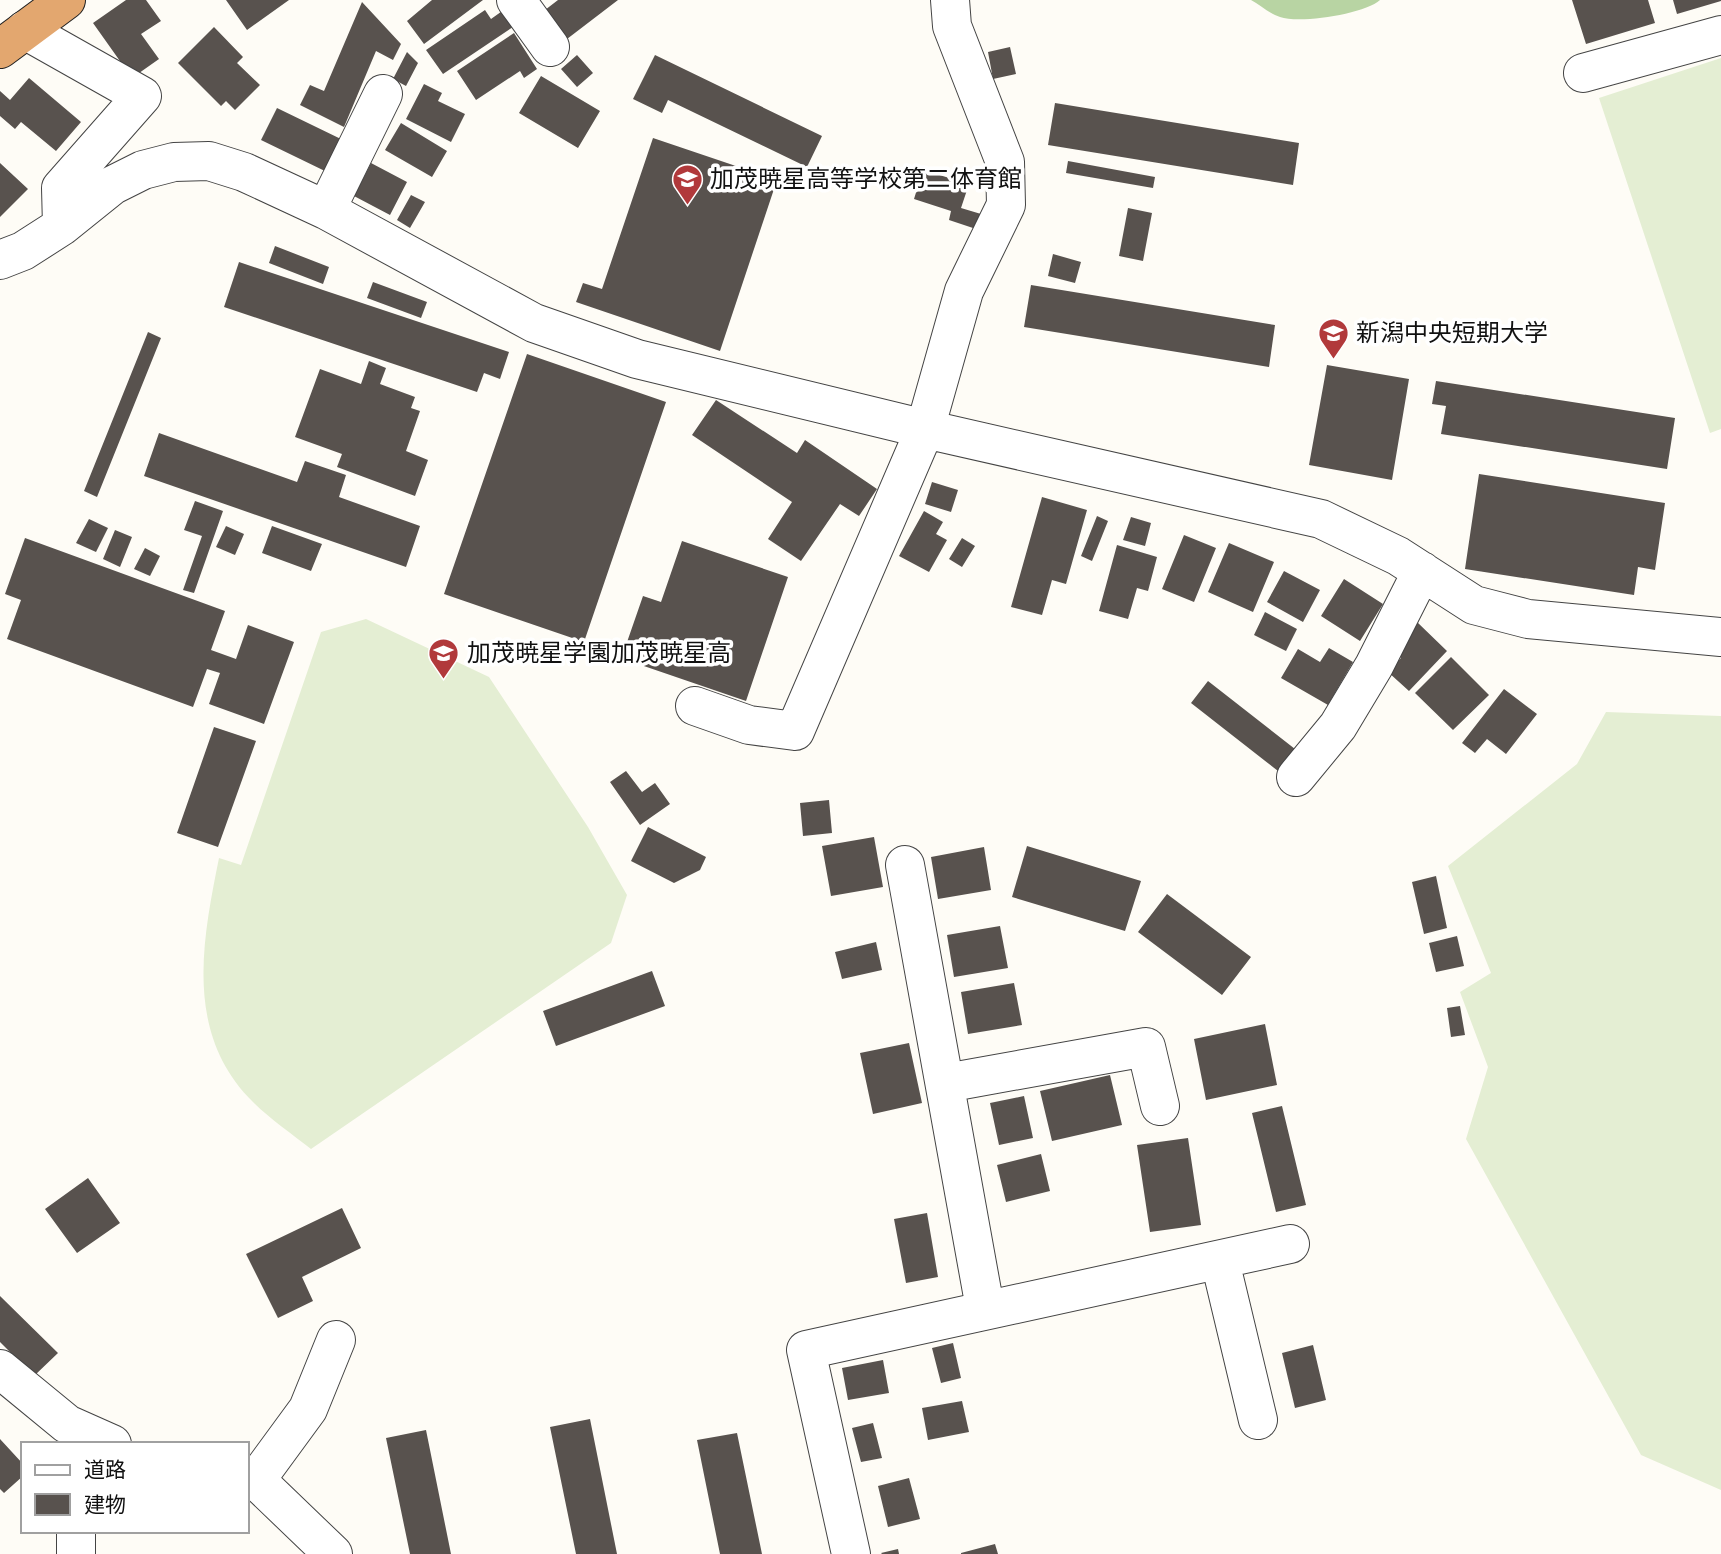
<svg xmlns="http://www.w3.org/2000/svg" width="1721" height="1554" viewBox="0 0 1721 1554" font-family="Spectral,'Noto Sans JP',serif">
<rect width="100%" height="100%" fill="#fefcf6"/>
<path fill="#b8d4a3" d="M 1251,0 L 1380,0 C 1365,14 1300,24 1280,17 C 1270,14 1260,5 1251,0 Z"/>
<path fill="#e4eed3" d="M 1721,58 L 1721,429 L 1710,433 L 1599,98 Z
M 366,619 L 489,677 L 588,827 L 627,895 L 611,943 L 311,1149 C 292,1134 270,1119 253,1102 C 184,1034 202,942 219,858 L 241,865 L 321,632 Z
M 1606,712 L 1721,716 L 1721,1490 L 1641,1455 L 1466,1139 L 1488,1067 L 1460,992 L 1491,973 L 1448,866 L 1577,764 Z"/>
<path fill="#58524e" d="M 126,0 L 146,0 L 161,21 L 141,34 L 159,59 L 132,78 L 93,23 Z
M 226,0 L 289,0 L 247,30 Z
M 432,0 L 483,0 L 424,44 L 407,21 Z
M 558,0 L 618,0 L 567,39 L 545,10 Z
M 1572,0 L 1648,0 L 1655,23 L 1586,44 Z
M 1673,0 L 1721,0 L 1721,1 L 1677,14 Z
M 362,2 L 401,44 L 393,60 L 376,51 L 344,127 L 300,105 L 310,85 L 324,91 Z
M 505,9 L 516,25 L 443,74 L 426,50 L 485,10 L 491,19 Z
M 214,27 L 243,57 L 237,63 L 260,85 L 235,110 L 226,101 L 221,106 L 178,63 Z
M 514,33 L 537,69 L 524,78 L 520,71 L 476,100 L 457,71 Z
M 1010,47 L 1016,74 L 993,79 L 988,52 Z
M 407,52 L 418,63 L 406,86 L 393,79 Z
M 577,55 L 593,73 L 577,87 L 561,69 Z
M 655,55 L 822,136 L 807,167 L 668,100 L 662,113 L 633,99 Z
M 541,76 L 600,111 L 578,148 L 519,113 Z
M 29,78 L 81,122 L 56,151 L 21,122 L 15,129 L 0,116 L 0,91 L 10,100 Z
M 424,84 L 442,93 L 438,101 L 465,114 L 451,142 L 406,119 Z
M 1055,103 L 1299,143 L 1293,185 L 1048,145 Z
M 277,108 L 345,141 L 329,173 L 261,140 Z
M 401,123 L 447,151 L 432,177 L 385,150 Z
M 653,138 L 777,180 L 720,351 L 576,302 L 583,283 L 602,289 Z
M 1068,161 L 1155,177 L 1153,188 L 1066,173 Z
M 0,163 L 28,189 L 0,217 Z
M 371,163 L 407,182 L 390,215 L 354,196 Z
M 923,170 L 969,184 L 961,208 L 981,214 L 976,229 L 949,220 L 951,211 L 914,199 Z
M 411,195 L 425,202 L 410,228 L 397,220 Z
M 1128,208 L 1152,213 L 1143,261 L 1119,256 Z
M 275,246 L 329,267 L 323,284 L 269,263 Z
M 1053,254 L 1081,262 L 1075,283 L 1048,276 Z
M 239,262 L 509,352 L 500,379 L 484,373 L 477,392 L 224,307 Z
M 373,282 L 427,302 L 421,318 L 367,298 Z
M 1031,285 L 1275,325 L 1269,367 L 1024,327 Z
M 148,332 L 161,338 L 97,497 L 84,491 Z
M 527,354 L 666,402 L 584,642 L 444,594 Z
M 369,361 L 386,368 L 380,384 L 415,397 L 411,408 L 420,411 L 406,451 L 428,460 L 415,496 L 337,467 L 342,454 L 295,437 L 320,369 L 361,384 Z
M 1327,365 L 1409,379 L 1392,480 L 1309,465 Z
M 1436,381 L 1675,418 L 1667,469 L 1441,434 L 1446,406 L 1432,404 Z
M 716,400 L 797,453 L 805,440 L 877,489 L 859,516 L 840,504 L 801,561 L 768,539 L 792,502 L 692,435 Z
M 159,433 L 297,482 L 305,461 L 346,475 L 339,497 L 420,526 L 406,567 L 144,476 Z
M 1479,474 L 1665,503 L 1655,570 L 1638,567 L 1634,595 L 1465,569 Z
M 932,482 L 958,490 L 951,512 L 925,504 Z
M 1042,497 L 1087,510 L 1066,584 L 1052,580 L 1042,615 L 1011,607 Z
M 195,501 L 223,511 L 194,593 L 183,590 L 202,536 L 184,530 Z
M 924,511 L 943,522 L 936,534 L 947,540 L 929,572 L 899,556 Z
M 1097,516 L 1108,521 L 1092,561 L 1081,556 Z
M 1131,517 L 1151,523 L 1145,546 L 1123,540 Z
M 89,519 L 108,528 L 96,552 L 76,543 Z
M 226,526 L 244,534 L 235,555 L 216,547 Z
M 272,526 L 322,544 L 311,571 L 262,553 Z
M 115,530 L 132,537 L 120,567 L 103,559 Z
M 1184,535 L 1216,548 L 1194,602 L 1162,589 Z
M 25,538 L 225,611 L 211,650 L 236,659 L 248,625 L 294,642 L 264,724 L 209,704 L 220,673 L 207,669 L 193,707 L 7,639 L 21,600 L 5,594 Z
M 962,538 L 975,546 L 962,567 L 949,559 Z
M 682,541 L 788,577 L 746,701 L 638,664 L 642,650 L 626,645 L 643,596 L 661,602 Z
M 1229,543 L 1274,562 L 1253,612 L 1208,592 Z
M 1117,545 L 1157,557 L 1148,591 L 1137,588 L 1128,619 L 1099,611 Z
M 145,548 L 160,556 L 150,576 L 134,569 Z
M 1284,571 L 1320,590 L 1303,622 L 1267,602 Z
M 1344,579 L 1383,604 L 1360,641 L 1321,616 Z
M 1265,612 L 1297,629 L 1286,651 L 1254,635 Z
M 1417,622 L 1447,651 L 1409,691 L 1388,672 L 1401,658 L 1392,649 Z
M 1329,648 L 1353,662 L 1328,705 L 1281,678 L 1298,649 L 1320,662 Z
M 1451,657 L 1489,695 L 1453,730 L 1415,693 Z
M 1208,681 L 1295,749 L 1278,771 L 1191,703 Z
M 1504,689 L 1537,714 L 1506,754 L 1487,739 L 1475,753 L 1462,743 Z
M 214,727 L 256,741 L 218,847 L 177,833 Z
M 626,771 L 642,792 L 655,783 L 670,804 L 640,825 L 610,782 Z
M 829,800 L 832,833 L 803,836 L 800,803 Z
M 648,827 L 706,857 L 700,870 L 674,883 L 631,861 Z
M 874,837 L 883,887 L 831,896 L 822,846 Z
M 1027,846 L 1141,881 L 1125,931 L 1012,897 Z
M 984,847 L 991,890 L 938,899 L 931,857 Z
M 1436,876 L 1447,928 L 1424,934 L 1412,882 Z
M 1167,894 L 1251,957 L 1222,995 L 1138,932 Z
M 1000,926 L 1008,968 L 954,977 L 947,935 Z
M 1457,936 L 1464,966 L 1436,972 L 1429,943 Z
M 876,942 L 882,970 L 842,979 L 835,952 Z
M 652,971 L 665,1006 L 556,1046 L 543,1011 Z
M 1014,983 L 1022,1025 L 968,1034 L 961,992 Z
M 1460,1006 L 1465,1035 L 1451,1037 L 1447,1008 Z
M 1265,1024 L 1277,1085 L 1206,1100 L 1194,1039 Z
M 909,1043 L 922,1103 L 873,1114 L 860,1053 Z
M 1110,1075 L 1122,1125 L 1052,1141 L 1040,1091 Z
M 1024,1096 L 1033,1138 L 999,1145 L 990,1103 Z
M 1282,1106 L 1306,1205 L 1276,1212 L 1252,1113 Z
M 1188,1138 L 1201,1225 L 1150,1232 L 1137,1145 Z
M 1041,1154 L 1050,1191 L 1006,1202 L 997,1165 Z
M 88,1178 L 120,1223 L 77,1253 L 45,1209 Z
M 342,1208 L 361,1248 L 302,1277 L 313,1301 L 278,1318 L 246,1254 Z
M 927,1213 L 938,1277 L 906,1283 L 894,1219 Z
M 0,1296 L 58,1353 L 34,1376 L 0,1342 Z
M 953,1343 L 961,1378 L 941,1383 L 932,1348 Z
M 1313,1345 L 1326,1400 L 1295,1408 L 1282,1353 Z
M 883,1360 L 889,1393 L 848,1400 L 842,1368 Z
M 962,1401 L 969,1432 L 928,1440 L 922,1408 Z
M 590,1419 L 617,1554 L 576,1554 L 550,1427 Z
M 873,1423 L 882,1458 L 861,1462 L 852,1428 Z
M 426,1430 L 451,1554 L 410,1554 L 386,1438 Z
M 737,1433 L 762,1554 L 720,1554 L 697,1440 Z
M 0,1439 L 23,1464 L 23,1476 L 4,1493 L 0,1489 Z
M 909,1478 L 920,1519 L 888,1527 L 878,1486 Z
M 995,1544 L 998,1554 L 961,1554 L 961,1553 Z
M 898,1549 L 899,1554 L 882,1554 L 881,1553 Z"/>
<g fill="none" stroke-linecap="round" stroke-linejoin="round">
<defs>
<path id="minor" d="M 516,0 L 550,47
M 25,30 L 142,96 L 61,188 L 62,226
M 1583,73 L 1721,35
M 326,210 L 383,94
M 0,260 L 23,251 L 62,226 L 113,185 L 143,170 L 174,162 L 209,161 L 244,172 L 326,210 L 534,323 L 637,359 L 925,429 L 1321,519 L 1398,556 L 1474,605 L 1528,619 L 1721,637
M 695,706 L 749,725 L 795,731 L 925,429 L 964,291 L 1006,205 L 1005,162 L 952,26 L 950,0
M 1296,777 L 1338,726 L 1374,666 L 1422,571
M 905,865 L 985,1308
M 946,1083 L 1146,1047 L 1160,1106
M 1220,1261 L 1258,1420
M 0,1369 L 67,1424 L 112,1444
M 247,1478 L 256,1480 L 333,1554
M 256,1480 L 308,1409 L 336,1340
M 76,1531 L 76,1554
M 851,1554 L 806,1350 L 1290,1244"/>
<path id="highway" d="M 0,49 L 66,0"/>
</defs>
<use href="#minor" stroke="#444" stroke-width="40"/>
<use href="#highway" stroke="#222" stroke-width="40"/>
<use href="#minor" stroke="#fff" stroke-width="38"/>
<use href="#highway" stroke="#e3a76f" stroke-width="38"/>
</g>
<defs>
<symbol id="school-pin" viewBox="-11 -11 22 30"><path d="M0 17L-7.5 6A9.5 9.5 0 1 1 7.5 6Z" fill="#b1393b" stroke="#fff"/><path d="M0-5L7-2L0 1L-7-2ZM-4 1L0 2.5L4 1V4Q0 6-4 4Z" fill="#fff"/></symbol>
<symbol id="university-pin" viewBox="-11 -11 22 30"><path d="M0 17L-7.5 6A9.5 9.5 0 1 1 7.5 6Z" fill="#b1393b" stroke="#fff"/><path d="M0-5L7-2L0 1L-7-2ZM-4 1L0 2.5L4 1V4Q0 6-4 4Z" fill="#fff"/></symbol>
</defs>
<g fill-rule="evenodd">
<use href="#school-pin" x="670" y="162" width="35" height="47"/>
<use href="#university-pin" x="1316" y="316" width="35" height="47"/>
<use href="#school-pin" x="426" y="636" width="35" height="47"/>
</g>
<g text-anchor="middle" stroke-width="7" stroke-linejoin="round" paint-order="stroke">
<g font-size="24" fill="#111" stroke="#fff" text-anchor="start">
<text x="710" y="187">加茂暁星高等学校第二体育館</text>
<text x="1356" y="341">新潟中央短期大学</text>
<text x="467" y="661">加茂暁星学園加茂暁星高</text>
</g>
</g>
<rect x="21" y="1442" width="228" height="91" fill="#ffffff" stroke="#a0a0a0" stroke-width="2"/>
<rect x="35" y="1465" width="35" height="10" fill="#ffffff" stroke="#a0a0a0" stroke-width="2"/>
<text x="84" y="1477" font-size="21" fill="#111111">道路</text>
<rect x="35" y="1494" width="35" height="21" fill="#58524e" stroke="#a0a0a0" stroke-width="2"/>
<text x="84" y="1512" font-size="21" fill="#111111">建物</text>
</svg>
